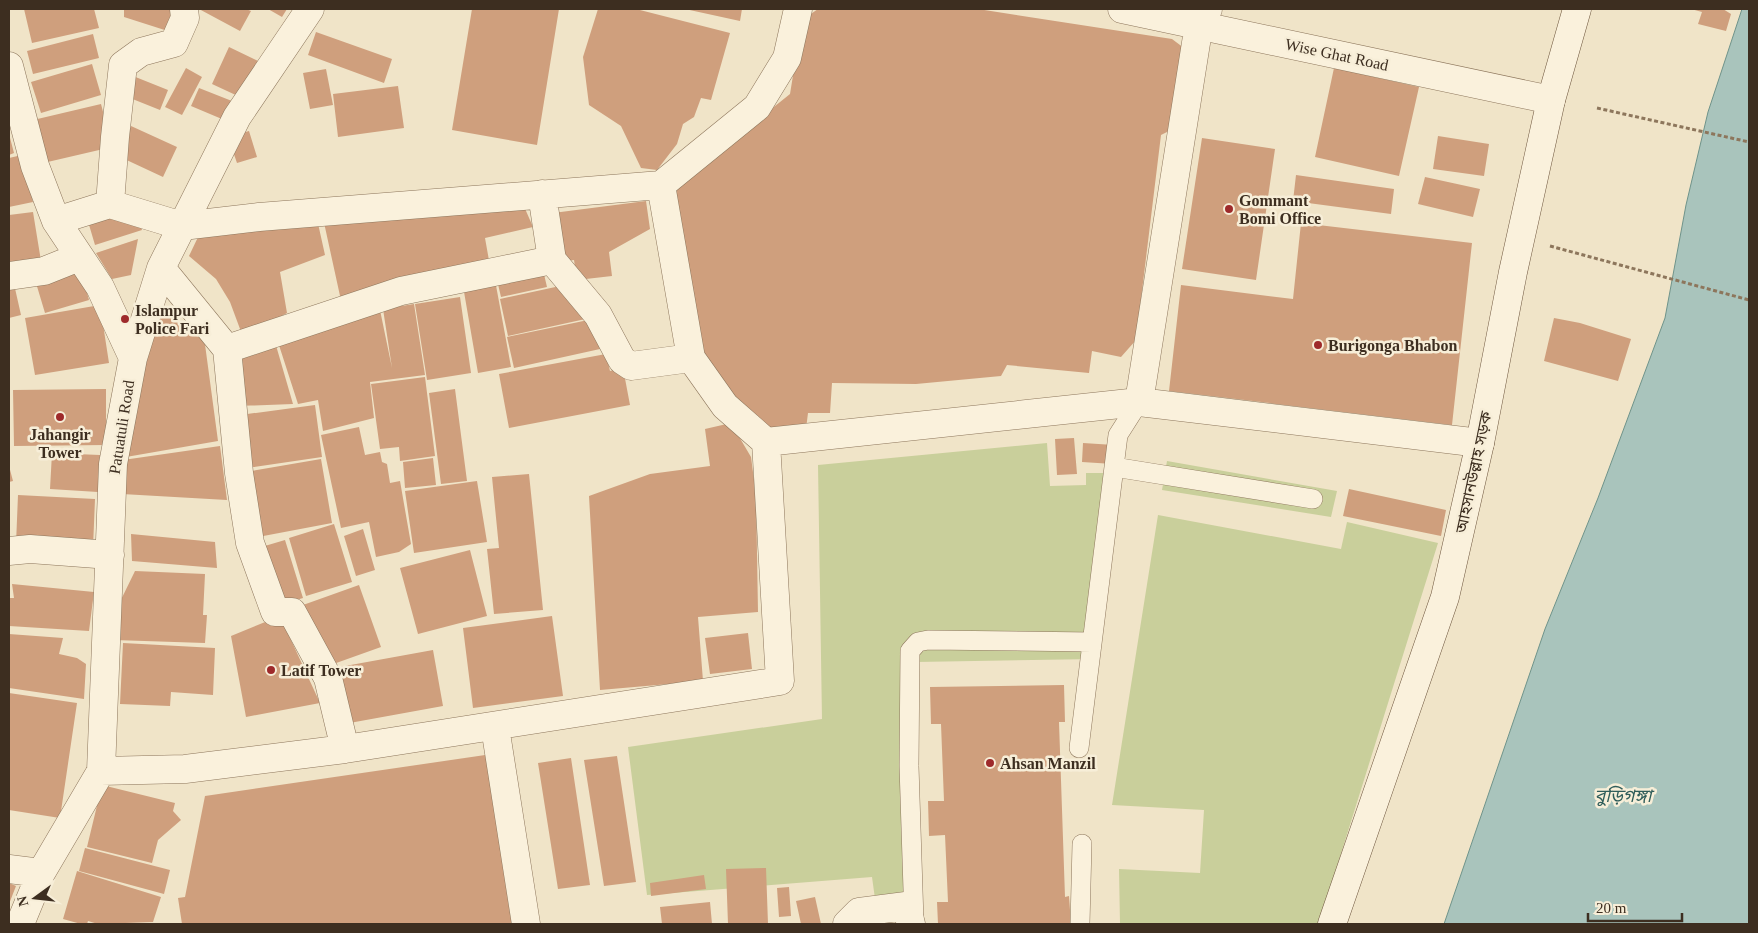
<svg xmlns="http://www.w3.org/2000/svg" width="1758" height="933" viewBox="0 0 1758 933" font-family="'Times New Roman','Noto Sans Bengali',serif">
<rect width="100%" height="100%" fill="#f0e4c8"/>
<path fill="#c9cf9b" d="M 1047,443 L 1050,486 L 1086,485 L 1086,473 L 1115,473 L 1097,659 L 916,662 L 921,904 L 876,906 L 872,877 L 647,895 L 628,747 L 822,719 L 818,465 Z
M 1167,461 L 1337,491 L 1331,517 L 1162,490 Z
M 1158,515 L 1341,549 L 1347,522 L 1438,543 L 1319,924 L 1120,924 L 1119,869 L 1200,873 L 1204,810 L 1112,805 Z"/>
<path fill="#a9c4bc" stroke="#6f938a" d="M 1742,9 L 1749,9 L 1749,924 L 1444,924 L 1545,629 L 1598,498 L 1665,318 L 1686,205 L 1708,112 Z"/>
<path fill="#cf9f7d" d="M 24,9 L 94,9 L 99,28 L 32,43 Z
M 124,9 L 173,9 L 174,33 L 124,17 Z
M 199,9 L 246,9 L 251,11 L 240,31 Z
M 268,9 L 287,9 L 282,17 Z
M 472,9 L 559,9 L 537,145 L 452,130 Z
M 598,9 L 636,9 L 730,33 L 711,100 L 701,98 L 694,117 L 683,124 L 677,144 L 657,170 L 641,168 L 621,126 L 589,105 L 583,57 Z
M 685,9 L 742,9 L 740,21 Z
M 818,9 L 978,9 L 1172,39 L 1188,51 L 1175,128 L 1161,135 L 1136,340 L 1121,357 L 1092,351 L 1089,373 L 1007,365 L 1001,376 L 916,384 L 832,383 L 830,413 L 808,413 L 806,429 L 766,431 L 731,403 L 698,354 L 673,182 L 688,176 L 790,94 L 802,20 Z
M 1691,9 L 1723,9 L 1731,14 L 1726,31 L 1698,24 L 1702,12 Z
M 316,32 L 392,59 L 384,83 L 308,55 Z
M 93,34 L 99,58 L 33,74 L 27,51 Z
M 229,47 L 258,61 L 240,97 L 212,84 Z
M 92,64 L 101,95 L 41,113 L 31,82 Z
M 186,68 L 202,77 L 182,115 L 165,107 Z
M 1334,68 L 1419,87 L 1399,176 L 1315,157 Z
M 326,69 L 333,105 L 310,109 L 303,73 Z
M 133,76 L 168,90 L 160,110 L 125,96 Z
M 398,86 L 404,128 L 338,137 L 333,94 Z
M 199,88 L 237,103 L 229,122 L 191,106 Z
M 101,104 L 112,147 L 39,164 L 29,121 Z
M 131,126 L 177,147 L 163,177 L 118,156 Z
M 249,131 L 257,157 L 237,163 L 228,137 Z
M 9,134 L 14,153 L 9,155 Z
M 1438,136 L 1489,144 L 1484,176 L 1433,169 Z
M 1202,138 L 1275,149 L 1256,280 L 1182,269 Z
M 22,155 L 33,202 L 9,207 L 9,158 Z
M 1296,175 L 1394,189 L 1391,214 L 1293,201 Z
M 1425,177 L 1480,189 L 1473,217 L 1418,204 Z
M 646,201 L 650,229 L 609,252 L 612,276 L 577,280 L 574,260 L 559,262 L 553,213 Z
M 133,203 L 142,230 L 95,245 L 87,218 Z
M 523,204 L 533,227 L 485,238 L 490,266 L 342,305 L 323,218 Z
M 33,212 L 41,261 L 9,267 L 9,215 Z
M 317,219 L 325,255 L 280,272 L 287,313 L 243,337 L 230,302 L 216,279 L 189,256 L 199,235 Z
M 1301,223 L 1472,243 L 1452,425 L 1169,391 L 1181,285 L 1293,299 Z
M 138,239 L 131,275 L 112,279 L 96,253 Z
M 81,270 L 89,300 L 45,313 L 36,283 Z
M 543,270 L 547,287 L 501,297 L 497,280 Z
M 495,280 L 511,367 L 478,373 L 463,286 Z
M 14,284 L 21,315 L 9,318 L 9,286 Z
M 560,286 L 590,318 L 508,336 L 500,299 Z
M 460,297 L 471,373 L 427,380 L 415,304 Z
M 414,304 L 425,375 L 370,382 L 374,418 L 323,431 L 318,400 L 298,404 L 277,339 L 380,310 L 392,368 L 383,309 Z
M 100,305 L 109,363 L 35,375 L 25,318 Z
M 154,306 L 204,337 L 218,441 L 126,457 Z
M 1554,318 L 1580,323 L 1631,339 L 1618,381 L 1544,361 Z
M 593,319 L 600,349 L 514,368 L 507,337 Z
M 275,342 L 293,404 L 239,406 L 235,352 Z
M 606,354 L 610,371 L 623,368 L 630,405 L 509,428 L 499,374 Z
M 425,377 L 435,456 L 400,461 L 399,447 L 380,449 L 371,384 Z
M 106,389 L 106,445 L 14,446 L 13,390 Z
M 455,389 L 467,481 L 441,484 L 429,393 Z
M 315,405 L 322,457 L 247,468 L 240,415 Z
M 731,423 L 751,457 L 756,495 L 758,612 L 698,617 L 703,681 L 600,690 L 589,496 L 650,474 L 710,466 L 705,429 Z
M 359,427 L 365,455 L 380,452 L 382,462 L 387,464 L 390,483 L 400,481 L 411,544 L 399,552 L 376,557 L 369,522 L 341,528 L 321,435 Z
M 1074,438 L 1077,474 L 1057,475 L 1055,439 Z
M 1083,443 L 1114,445 L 1113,464 L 1082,462 Z
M 220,446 L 227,500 L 122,494 L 123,460 Z
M 52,453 L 100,455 L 98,492 L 50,489 Z
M 433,458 L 436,485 L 405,488 L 403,462 Z
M 321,459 L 332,523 L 258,537 L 246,472 Z
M 9,466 L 13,481 L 9,482 Z
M 529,474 L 543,610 L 494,614 L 487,549 L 499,548 L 492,477 Z
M 477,481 L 487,542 L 414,553 L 405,491 Z
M 1349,489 L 1446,510 L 1441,536 L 1343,516 Z
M 18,495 L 95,499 L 93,548 L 16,544 Z
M 334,524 L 352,582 L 306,596 L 289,538 Z
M 363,529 L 375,570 L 356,576 L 344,536 Z
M 131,534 L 215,542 L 217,568 L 132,561 Z
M 285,540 L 303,598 L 276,606 L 258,548 Z
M 470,550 L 487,616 L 418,634 L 400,568 Z
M 135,571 L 205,574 L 203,615 L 207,615 L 205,643 L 114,640 L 115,612 Z
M 12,584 L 94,592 L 89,631 L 9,626 L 9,598 L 14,598 Z
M 359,585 L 381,647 L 325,667 L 303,605 Z
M 280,616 L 320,703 L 246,717 L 231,636 Z
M 552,616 L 563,696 L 473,708 L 463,628 Z
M 748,633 L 752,669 L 710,674 L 705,638 Z
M 9,634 L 63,638 L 59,654 L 77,658 L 86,664 L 84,699 L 9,688 Z
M 123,643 L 215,648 L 213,695 L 171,692 L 170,706 L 120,704 Z
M 433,650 L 443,706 L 344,724 L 334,668 Z
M 1064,685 L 1065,722 L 1059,722 L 1065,897 L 1069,896 L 1071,924 L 938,924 L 937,902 L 948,902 L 945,835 L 929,836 L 928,801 L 944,801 L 941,724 L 931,724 L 930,687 Z
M 9,693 L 77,703 L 60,818 L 9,810 Z
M 492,754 L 517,924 L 182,924 L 178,898 L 185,897 L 205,796 Z
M 617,756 L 636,882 L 604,886 L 584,760 Z
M 571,758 L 590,885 L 558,889 L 538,763 Z
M 102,785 L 175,803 L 173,811 L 181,820 L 158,840 L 152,863 L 87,847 Z
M 85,848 L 170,870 L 164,894 L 79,871 Z
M 766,868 L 768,924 L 728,924 L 726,869 Z
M 77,871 L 161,897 L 153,922 L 98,924 L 88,921 L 87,924 L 81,924 L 63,919 Z
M 704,875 L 706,889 L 651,896 L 650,883 Z
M 9,883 L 16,886 L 9,904 Z
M 789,887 L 791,916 L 779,917 L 777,888 Z
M 815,897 L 821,924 L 801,924 L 796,901 Z
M 710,902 L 712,924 L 662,924 L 660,907 Z"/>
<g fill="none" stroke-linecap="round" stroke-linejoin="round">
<defs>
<path id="lane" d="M 1114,467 L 1313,499
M 1079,748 L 1118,435 L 1139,402
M 914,921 L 909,766 L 910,651 L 918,642 L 928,640 L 1092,642
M 1080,924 L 1082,844"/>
<path id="street" d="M 1122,9 L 1551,100
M 9,66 L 35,166 L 56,221 L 100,287 L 133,358
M 661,185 L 691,358 L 725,406 L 766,442
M 542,194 L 552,260 L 598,315 L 622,360 L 631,366 L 691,358
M 110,204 L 115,137 L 123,65 L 141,52 L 174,43 L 185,18 L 184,9
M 56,221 L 110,204 L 182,226 L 259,217 L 661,185 L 757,107 L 787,58 L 798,9
M 161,268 L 227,349 L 239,473 L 250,543 L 275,612 L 292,612 L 328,678 L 345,749
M 9,276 L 44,271 L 79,257
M 227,349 L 401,291 L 552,260
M 1139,402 L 1199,24 L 1208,9
M 9,551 L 30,549 L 110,555
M 495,727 L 526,924
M 101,771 L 185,769 L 345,749 L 780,681 L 766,442 L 1139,402 L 1480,443
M 9,869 L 41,873
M 20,924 L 41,873 L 101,771 L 113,464 L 133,358 L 161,268 L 237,117 L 310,9
M 847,924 L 859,912 L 906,906 L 911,924"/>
<path id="secondary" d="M 1332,924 L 1445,597 L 1480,443 L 1513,272 L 1551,100 L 1577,9"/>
</defs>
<use href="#lane" stroke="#8d765c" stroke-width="20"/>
<use href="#street" stroke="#8d765c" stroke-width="29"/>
<use href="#secondary" stroke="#6f573f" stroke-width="29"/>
<path stroke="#8d765c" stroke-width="3" stroke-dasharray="4 2.5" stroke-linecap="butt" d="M 1597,108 L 1749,142
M 1550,246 L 1749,300"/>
<use href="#lane" stroke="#faf1dc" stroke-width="19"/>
<use href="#street" stroke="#faf1dc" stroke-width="28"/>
<use href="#secondary" stroke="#faf1dc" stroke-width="28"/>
</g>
<g fill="#9e2a2b" stroke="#f7eed8" stroke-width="2">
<circle cx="1229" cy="209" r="5"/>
<circle cx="125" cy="319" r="5"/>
<circle cx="1318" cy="345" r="5"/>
<circle cx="60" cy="417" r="5"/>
<circle cx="271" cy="670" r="5"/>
<circle cx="990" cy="763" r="5"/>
</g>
<g text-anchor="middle" stroke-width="5" stroke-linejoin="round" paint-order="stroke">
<g font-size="16" fill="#3d2e20" stroke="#f7eed8">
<text transform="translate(1337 54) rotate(12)" y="6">Wise Ghat Road</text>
<text transform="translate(121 427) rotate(-81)" y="6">Patuatuli Road</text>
<text transform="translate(1473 472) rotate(-78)" y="6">আহসানউল্লাহ সড়ক</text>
</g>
<g font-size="16" font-weight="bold" fill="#3d2e20" stroke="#f7eed8" text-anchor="start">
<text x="1239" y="206">Gommant<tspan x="1239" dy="18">Bomi Office</tspan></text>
<text x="135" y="316">Islampur<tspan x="135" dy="18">Police Fari</tspan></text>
<text x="1328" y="351">Burigonga Bhabon</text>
<text x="60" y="440" text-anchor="middle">Jahangir<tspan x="60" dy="18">Tower</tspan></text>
<text x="281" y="676">Latif Tower</text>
<text x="1000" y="769">Ahsan Manzil</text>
</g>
<g font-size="18" font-style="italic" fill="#2f5d5a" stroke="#f7eed8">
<text x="1623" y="802">বুড়িগঙ্গা</text>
</g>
</g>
<rect width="1758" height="933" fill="none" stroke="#3d2e20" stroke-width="20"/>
<g transform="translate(35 898) rotate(255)" stroke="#f7eed8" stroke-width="4" paint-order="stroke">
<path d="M0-4L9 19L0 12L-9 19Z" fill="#3d2e20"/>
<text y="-8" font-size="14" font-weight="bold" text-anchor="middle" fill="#3d2e20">N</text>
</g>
<path d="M1588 913v8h94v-8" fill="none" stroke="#3d2e20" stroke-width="2.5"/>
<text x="1596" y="913" font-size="15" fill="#3d2e20" stroke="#f7eed8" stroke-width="4" paint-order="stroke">20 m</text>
</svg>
